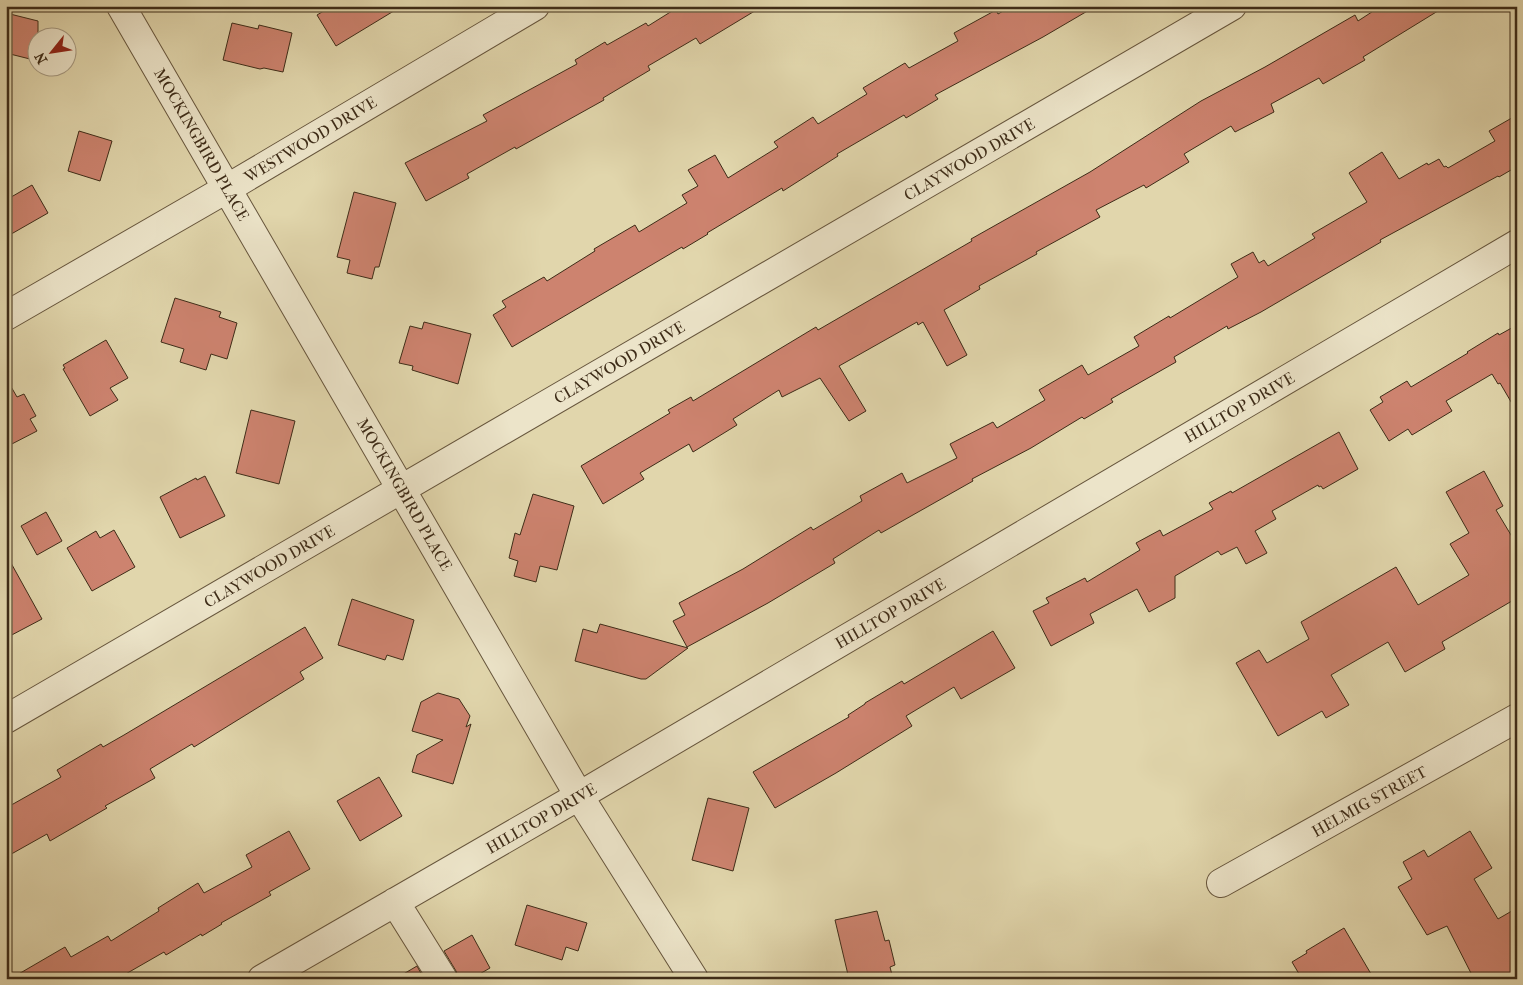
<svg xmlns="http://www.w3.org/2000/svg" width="1523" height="985" viewBox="0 0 1523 985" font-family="'IM FELL French Canon',serif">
<rect width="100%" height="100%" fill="#e1d6ac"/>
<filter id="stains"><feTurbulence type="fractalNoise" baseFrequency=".004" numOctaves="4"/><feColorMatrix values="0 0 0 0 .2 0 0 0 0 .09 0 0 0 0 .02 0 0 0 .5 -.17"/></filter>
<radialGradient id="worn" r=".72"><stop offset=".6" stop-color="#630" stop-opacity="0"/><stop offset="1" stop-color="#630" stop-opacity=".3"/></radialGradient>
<path fill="#cd836f" stroke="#3e2c18" d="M 332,6 L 402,6 L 336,46 L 317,15 Z
M 680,6 L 763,6 L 700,44 L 696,38 L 648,66 L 650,70 L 603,98 L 604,100 L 516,149 L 515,147 L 467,174 L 469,178 L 426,201 L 405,163 L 487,121 L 483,115 L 577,64 L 575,60 L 605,42 L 607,45 L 646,23 L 648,26 Z
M 1012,6 L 1096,6 L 1043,37 L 935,95 L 938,99 L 906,118 L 904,115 L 837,154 L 838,156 L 783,191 L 782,188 L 707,233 L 708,234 L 683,249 L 682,247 L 512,347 L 493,315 L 506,307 L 502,301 L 544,277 L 547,281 L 595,251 L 594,249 L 635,225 L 639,232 L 687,203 L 682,195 L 698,186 L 688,170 L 715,155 L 728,178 L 778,147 L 774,142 L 813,117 L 818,124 L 867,94 L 863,88 L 905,63 L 909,68 L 958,41 L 954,33 L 996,10 L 998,14 Z
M 1381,6 L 1446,6 L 1363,57 L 1365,60 L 1323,84 L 1319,78 L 1271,104 L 1274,112 L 1235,132 L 1231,126 L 1184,154 L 1189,162 L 1146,188 L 1144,185 L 1096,210 L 1100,217 L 1036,252 L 1037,254 L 979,286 L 980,289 L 944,310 L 967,355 L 947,366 L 923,322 L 918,325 L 917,322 L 839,366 L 866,411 L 849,421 L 820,378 L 782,397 L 779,390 L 733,419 L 737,425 L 693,452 L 689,444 L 640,473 L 644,479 L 603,504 L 581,466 L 670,413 L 668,410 L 691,397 L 693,401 L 816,327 L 818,330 L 934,263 L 972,241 L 971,239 L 1090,172 L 1201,101 L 1265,67 L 1355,15 L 1358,21 Z
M 6,13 L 38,21 L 38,61 L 6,53 Z
M 232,23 L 258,29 L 259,25 L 292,33 L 283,72 L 264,68 L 260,69 L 223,60 Z
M 1517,115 L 1517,179 L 1511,170 L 1499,177 L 1498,176 L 1380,240 L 1381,242 L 1261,312 L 1228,329 L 1227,326 L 1174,357 L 1176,362 L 1111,399 L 1113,402 L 1084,419 L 1082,417 L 1031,448 L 972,479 L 973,481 L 881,533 L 879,530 L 833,559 L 835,563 L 768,603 L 687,647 L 673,621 L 685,615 L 679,603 L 743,569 L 811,527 L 813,530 L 862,501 L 860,496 L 902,473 L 907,483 L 957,458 L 950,444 L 993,422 L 997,428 L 1045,400 L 1039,390 L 1082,365 L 1088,375 L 1139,346 L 1134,337 L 1169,316 L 1170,318 L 1238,277 L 1231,264 L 1253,252 L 1259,263 L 1264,260 L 1268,266 L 1315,238 L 1312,234 L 1367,202 L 1349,173 L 1382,152 L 1399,179 L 1427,163 L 1428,165 L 1439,159 L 1444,167 L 1446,166 L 1448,168 L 1495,141 L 1489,131 Z
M 79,131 L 112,141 L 100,181 L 68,171 Z
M 32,185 L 48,213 L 6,237 L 6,200 Z
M 354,192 L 396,203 L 379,267 L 375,267 L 372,279 L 347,273 L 350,260 L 337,257 Z
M 175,298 L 221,312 L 219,317 L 237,323 L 227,359 L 211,354 L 206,370 L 180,362 L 184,349 L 161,342 Z
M 424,322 L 471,334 L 458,384 L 412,370 L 413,366 L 399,363 L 410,326 L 422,329 Z
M 1517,325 L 1517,412 L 1500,383 L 1498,384 L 1492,374 L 1446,401 L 1452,411 L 1412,435 L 1408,429 L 1389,441 L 1370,410 L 1383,402 L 1380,397 L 1407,381 L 1411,387 L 1468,353 L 1467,352 L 1498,333 L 1499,335 Z
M 106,340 L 128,378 L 110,388 L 118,400 L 90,416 L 63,369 L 65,368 L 63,365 Z
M 6,378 L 17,397 L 24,394 L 36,416 L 30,419 L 37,431 L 6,447 Z
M 251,410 L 295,421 L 279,484 L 236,473 Z
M 1339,432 L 1358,469 L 1323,489 L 1321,486 L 1319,487 L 1318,485 L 1272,511 L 1276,519 L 1255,531 L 1267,553 L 1246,564 L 1237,547 L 1221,555 L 1218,551 L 1175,576 L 1175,598 L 1149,612 L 1137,589 L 1090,614 L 1094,623 L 1051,646 L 1033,611 L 1049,603 L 1046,598 L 1085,578 L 1087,582 L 1140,550 L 1136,543 L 1160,530 L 1163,536 L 1213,509 L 1209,503 L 1231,491 L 1232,493 Z
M 1484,471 L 1503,506 L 1496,510 L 1517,545 L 1517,598 L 1442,642 L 1445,649 L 1405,672 L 1388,642 L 1331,675 L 1349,705 L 1326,718 L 1322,711 L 1278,736 L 1236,663 L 1259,650 L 1267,663 L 1309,639 L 1301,622 L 1396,567 L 1418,605 L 1469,575 L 1450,544 L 1469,533 L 1446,492 Z
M 205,476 L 225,516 L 180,538 L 160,497 L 196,478 L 197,480 Z
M 533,494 L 574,506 L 557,570 L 540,566 L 536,582 L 514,576 L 518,561 L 509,558 L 515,533 L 520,535 Z
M 46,512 L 62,541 L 37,555 L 21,526 Z
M 114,530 L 135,567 L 92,591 L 67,548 L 96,531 L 100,538 Z
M 6,554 L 42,619 L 6,638 Z
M 352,599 L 414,620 L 403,660 L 387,655 L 385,660 L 338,645 Z
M 600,624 L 688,648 L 646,679 L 641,679 L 575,661 L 583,629 L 597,633 Z
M 305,627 L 323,658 L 300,672 L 304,679 L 194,747 L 192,744 L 150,769 L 155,778 L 105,806 L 107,808 L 50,841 L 47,834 L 6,857 L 6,808 L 61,777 L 57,770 L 101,744 L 103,747 L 124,735 Z
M 993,631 L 1015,668 L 961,699 L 954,687 L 906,716 L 912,726 L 836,773 L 775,808 L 753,772 L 849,717 L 848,715 L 865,704 L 865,703 L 902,681 L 904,684 Z
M 438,693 L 459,699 L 470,716 L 466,727 L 471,724 L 453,784 L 412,772 L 417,755 L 443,740 L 412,731 L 421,702 Z
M 379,777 L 402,816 L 360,841 L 337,801 Z
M 708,798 L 749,808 L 733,871 L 692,860 Z
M 289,831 L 310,869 L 269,892 L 271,895 L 221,923 L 222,924 L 202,936 L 201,934 L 166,955 L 164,952 L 117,979 L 10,979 L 65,947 L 71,957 L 108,936 L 111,941 L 159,911 L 158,908 L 198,883 L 204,893 L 252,867 L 246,855 Z
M 1470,831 L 1492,868 L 1474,879 L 1498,919 L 1517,908 L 1517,979 L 1474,979 L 1447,926 L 1427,935 L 1398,887 L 1412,879 L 1403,862 L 1424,850 L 1428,857 Z
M 527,905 L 587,923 L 578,951 L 566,947 L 562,960 L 515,945 Z
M 877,911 L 885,941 L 889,940 L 895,965 L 890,967 L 892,975 L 876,979 L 849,979 L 835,920 Z
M 1344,928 L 1374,979 L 1302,979 L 1292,962 L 1307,953 L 1306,951 Z
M 472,935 L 490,968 L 471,979 L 459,979 L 456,971 L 444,951 Z
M 417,966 L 424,979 L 395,979 Z"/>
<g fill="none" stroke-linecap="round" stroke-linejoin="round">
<defs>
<path id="minor" d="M 121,6 L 579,796 L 694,979
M 6,316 L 228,188 L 535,6
M 6,719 L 1232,6
M 1221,883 L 1517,718
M 395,902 L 443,979
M 262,979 L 579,796 L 1517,244"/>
</defs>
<use href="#minor" stroke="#67563d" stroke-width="30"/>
<use href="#minor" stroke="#ece4c9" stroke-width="28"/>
</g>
<g text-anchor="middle" stroke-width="4" stroke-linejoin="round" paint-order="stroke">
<g font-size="16" fill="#3e2c18" stroke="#ece4c9">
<text transform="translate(310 139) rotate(-31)" y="6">WESTWOOD DRIVE</text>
<text transform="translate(202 144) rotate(60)" y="6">MOCKINGBIRD PLACE</text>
<text transform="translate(969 159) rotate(-30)" y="6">CLAYWOOD DRIVE</text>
<text transform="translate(619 362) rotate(-30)" y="6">CLAYWOOD DRIVE</text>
<text transform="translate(1239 407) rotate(-30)" y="6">HILLTOP DRIVE</text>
<text transform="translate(405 494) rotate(60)" y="6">MOCKINGBIRD PLACE</text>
<text transform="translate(269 566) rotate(-30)" y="6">CLAYWOOD DRIVE</text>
<text transform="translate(890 613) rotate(-30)" y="6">HILLTOP DRIVE</text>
<text transform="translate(1369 801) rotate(-29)" y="6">HELMIG STREET</text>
<text transform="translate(541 818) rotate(-30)" y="6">HILLTOP DRIVE</text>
</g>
</g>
<rect width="1523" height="985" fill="none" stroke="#e1d6ac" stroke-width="25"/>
<rect x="8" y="8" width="1508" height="970" fill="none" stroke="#3e2c18" stroke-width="2.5"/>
<rect x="12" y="12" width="1498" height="960" fill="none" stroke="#3e2c18"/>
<g transform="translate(52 52) rotate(240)"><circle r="24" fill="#ece4c9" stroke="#a69a82"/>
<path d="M0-4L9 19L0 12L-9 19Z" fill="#8f2418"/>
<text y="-8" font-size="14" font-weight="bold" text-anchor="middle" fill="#3e2c18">N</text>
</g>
<rect width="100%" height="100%" filter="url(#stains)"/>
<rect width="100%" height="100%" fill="url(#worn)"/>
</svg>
